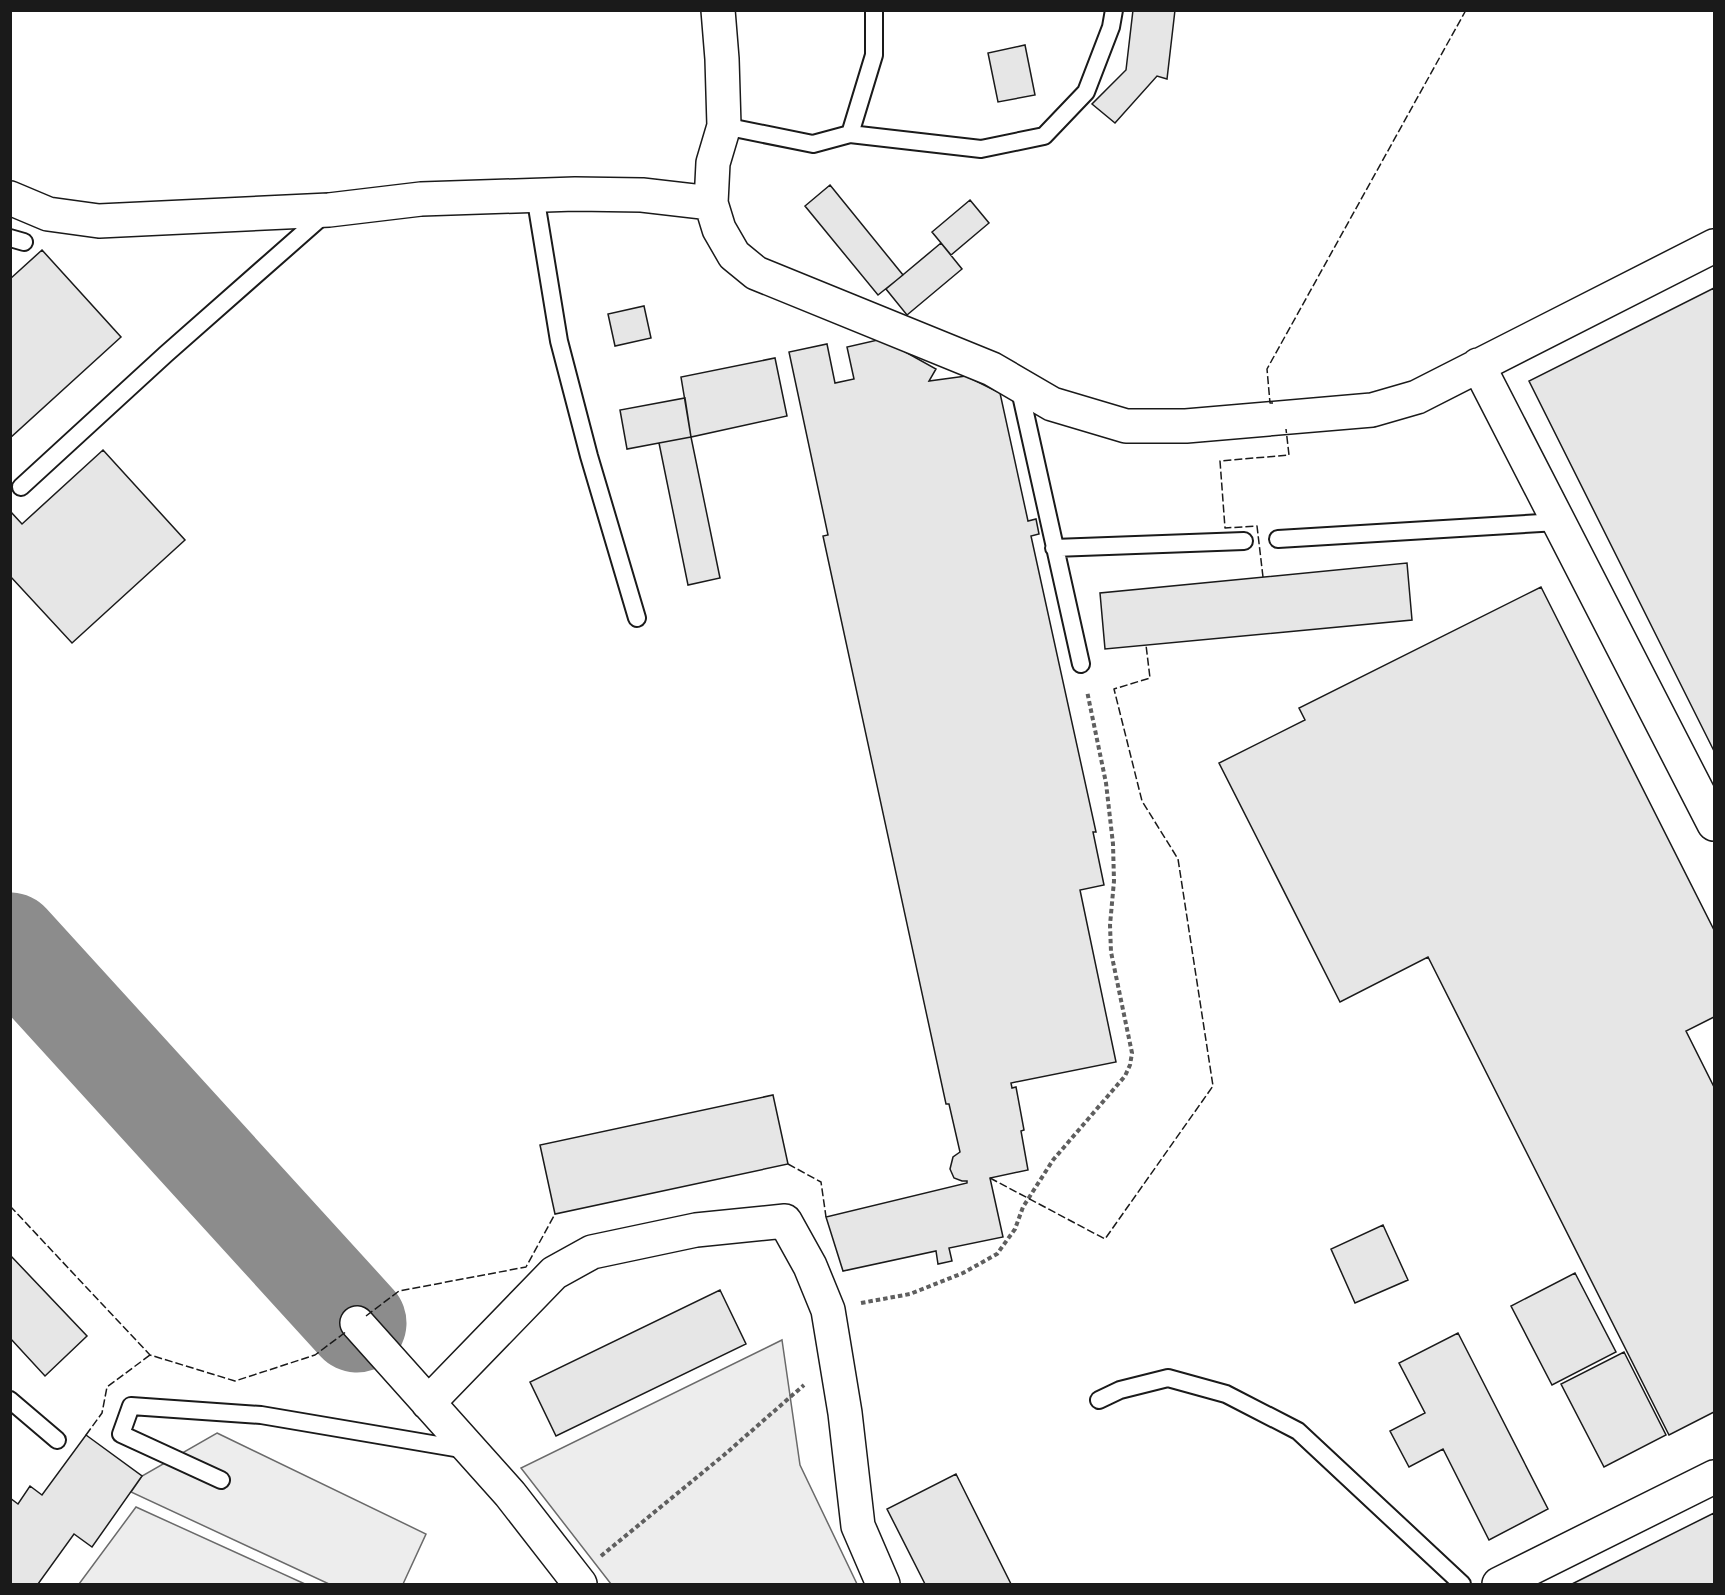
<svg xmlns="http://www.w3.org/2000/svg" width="1725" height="1595" viewBox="0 0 1725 1595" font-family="'Archivo Narrow',sans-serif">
<rect width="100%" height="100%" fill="#fff"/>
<path fill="#ededed" stroke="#6a6a6a" stroke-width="1.5" d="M 782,1340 L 800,1465 L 857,1584 L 611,1584 L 521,1468 Z
M 217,1433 L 426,1534 L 403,1584 L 329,1584 L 131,1492 L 142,1476 Z
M 136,1507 L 305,1584 L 79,1584 Z"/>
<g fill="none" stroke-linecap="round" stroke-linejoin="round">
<path stroke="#8c8c8c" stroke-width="99" d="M 10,942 L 357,1323"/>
</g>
<path fill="#e6e6e6" stroke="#1a1a1a" stroke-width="1.5" d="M 1133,10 L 1175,10 L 1167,79 L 1157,76 L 1115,123 L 1092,104 L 1126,70 Z
M 1025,45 L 1035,95 L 998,102 L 988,53 Z
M 830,185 L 903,275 L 878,295 L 805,206 Z
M 970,200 L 989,223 L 951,255 L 932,232 Z
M 941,243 L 962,269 L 907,315 L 886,289 Z
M 42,250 L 121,337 L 10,438 L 10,279 Z
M 1714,288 L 1714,751 L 1529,381 Z
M 644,306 L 651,338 L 615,346 L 608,314 Z
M 882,339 L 936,369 L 929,381 L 966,376 L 1000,393 L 1028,521 L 1036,519 L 1039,534 L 1031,536 L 1096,832 L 1093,832 L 1104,885 L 1080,890 L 1116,1062 L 1011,1083 L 1012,1088 L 1016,1087 L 1024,1130 L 1021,1131 L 1028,1170 L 990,1178 L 1003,1237 L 949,1248 L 952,1261 L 938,1264 L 936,1251 L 843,1271 L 826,1217 L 967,1183 L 967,1181 L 962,1181 L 954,1178 L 950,1169 L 953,1157 L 960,1152 L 949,1104 L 946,1104 L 823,536 L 828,535 L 789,352 L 827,344 L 835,383 L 854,379 L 847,347 Z
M 775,358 L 787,416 L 691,437 L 681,377 Z
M 685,398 L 691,437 L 627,449 L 620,410 Z
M 691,437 L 720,578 L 688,585 L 659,443 Z
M 103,450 L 185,540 L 72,643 L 10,576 L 10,511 L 22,524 Z
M 1407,563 L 1412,620 L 1105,649 L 1100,593 Z
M 1541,587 L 1714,930 L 1714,1017 L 1686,1031 L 1714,1087 L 1714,1412 L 1669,1435 L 1428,957 L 1340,1002 L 1219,763 L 1305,720 L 1299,708 Z
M 773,1095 L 788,1164 L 555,1214 L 540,1145 Z
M 1383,1225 L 1408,1280 L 1355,1303 L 1331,1249 Z
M 10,1255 L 87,1336 L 45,1376 L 10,1338 Z
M 1575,1273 L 1616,1352 L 1552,1385 L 1511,1306 Z
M 720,1290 L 746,1344 L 556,1436 L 530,1382 Z
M 1458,1333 L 1548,1509 L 1489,1540 L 1443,1449 L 1409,1467 L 1390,1431 L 1425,1413 L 1399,1363 Z
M 1624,1352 L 1666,1435 L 1604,1467 L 1561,1384 Z
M 86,1435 L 142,1476 L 92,1547 L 74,1534 L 38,1584 L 10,1584 L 10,1498 L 18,1504 L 30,1486 L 42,1495 Z
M 956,1474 L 1011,1584 L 925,1584 L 887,1509 Z
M 1714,1513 L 1714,1584 L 1572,1584 Z"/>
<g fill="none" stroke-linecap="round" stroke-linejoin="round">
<defs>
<path id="service" d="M 724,126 L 813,144 L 850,134 L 874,55 L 874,10
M 850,134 L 981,149 L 1044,136 L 1086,92 L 1111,27 L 1114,10
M 535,195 L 559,341 L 589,456 L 637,618
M 10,238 L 24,242
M 1019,386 L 1081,664
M 21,487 L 166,354 L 326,213
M 1278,539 L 1558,522
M 1054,548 L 1244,541
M 10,1400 L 57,1440
M 1099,1400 L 1120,1390 L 1168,1378 L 1226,1394 L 1298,1431 L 1462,1584
M 221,1480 L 121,1434 L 131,1406 L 261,1415 L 467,1450"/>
<path id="minor" d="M 718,10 L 722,59 L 724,126 L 713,163 L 711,203 L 719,229 L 734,255 L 756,273 L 992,369 L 1052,404 L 1126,426 L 1186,426 L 1372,410 L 1417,397 L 1714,246
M 10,198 L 48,214 L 99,221 L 329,210 L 421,199 L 575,194 L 642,195 L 711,203
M 1478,365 L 1714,824
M 357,1323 L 510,1494 L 580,1584
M 428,1403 L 554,1273 L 592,1252 L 696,1230 L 785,1221 L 810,1266 L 828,1310 L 845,1413 L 858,1526 L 883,1584
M 1499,1584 L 1714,1477"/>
</defs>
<use href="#service" stroke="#1a1a1a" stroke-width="20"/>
<use href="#minor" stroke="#1a1a1a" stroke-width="36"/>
<path stroke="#5f5f5f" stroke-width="4" stroke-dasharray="4.5 3" stroke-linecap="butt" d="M 861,1303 L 910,1294 L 963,1273 L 997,1254 L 1015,1229 L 1023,1207 L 1053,1160 L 1125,1076 L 1130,1065 L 1132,1053 L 1111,952 L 1110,925 L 1114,881 L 1113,844 L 1106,783 L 1087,691
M 601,1556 L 724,1455 L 804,1385"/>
<use href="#service" stroke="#fff" stroke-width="16"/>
<use href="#minor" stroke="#fff" stroke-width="33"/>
<path stroke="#1a1a1a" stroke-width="1.5" stroke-dasharray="8 3" stroke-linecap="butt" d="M 1273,403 L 1270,403 L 1267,369 L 1466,10
M 1263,577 L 1257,526 L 1225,528 L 1220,461 L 1289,455 L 1286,429
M 788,1164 L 821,1182 L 826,1217
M 990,1178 L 1105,1239 L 1213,1086 L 1178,859 L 1142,801 L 1114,689 L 1150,678 L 1146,645
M 10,1206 L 150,1355 L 235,1381 L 315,1355 L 347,1331
M 366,1316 L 399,1291 L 526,1267 L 555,1214
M 86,1435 L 102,1413 L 107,1387 L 150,1355"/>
</g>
<rect width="1725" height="1595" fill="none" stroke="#1a1a1a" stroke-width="24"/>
</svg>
